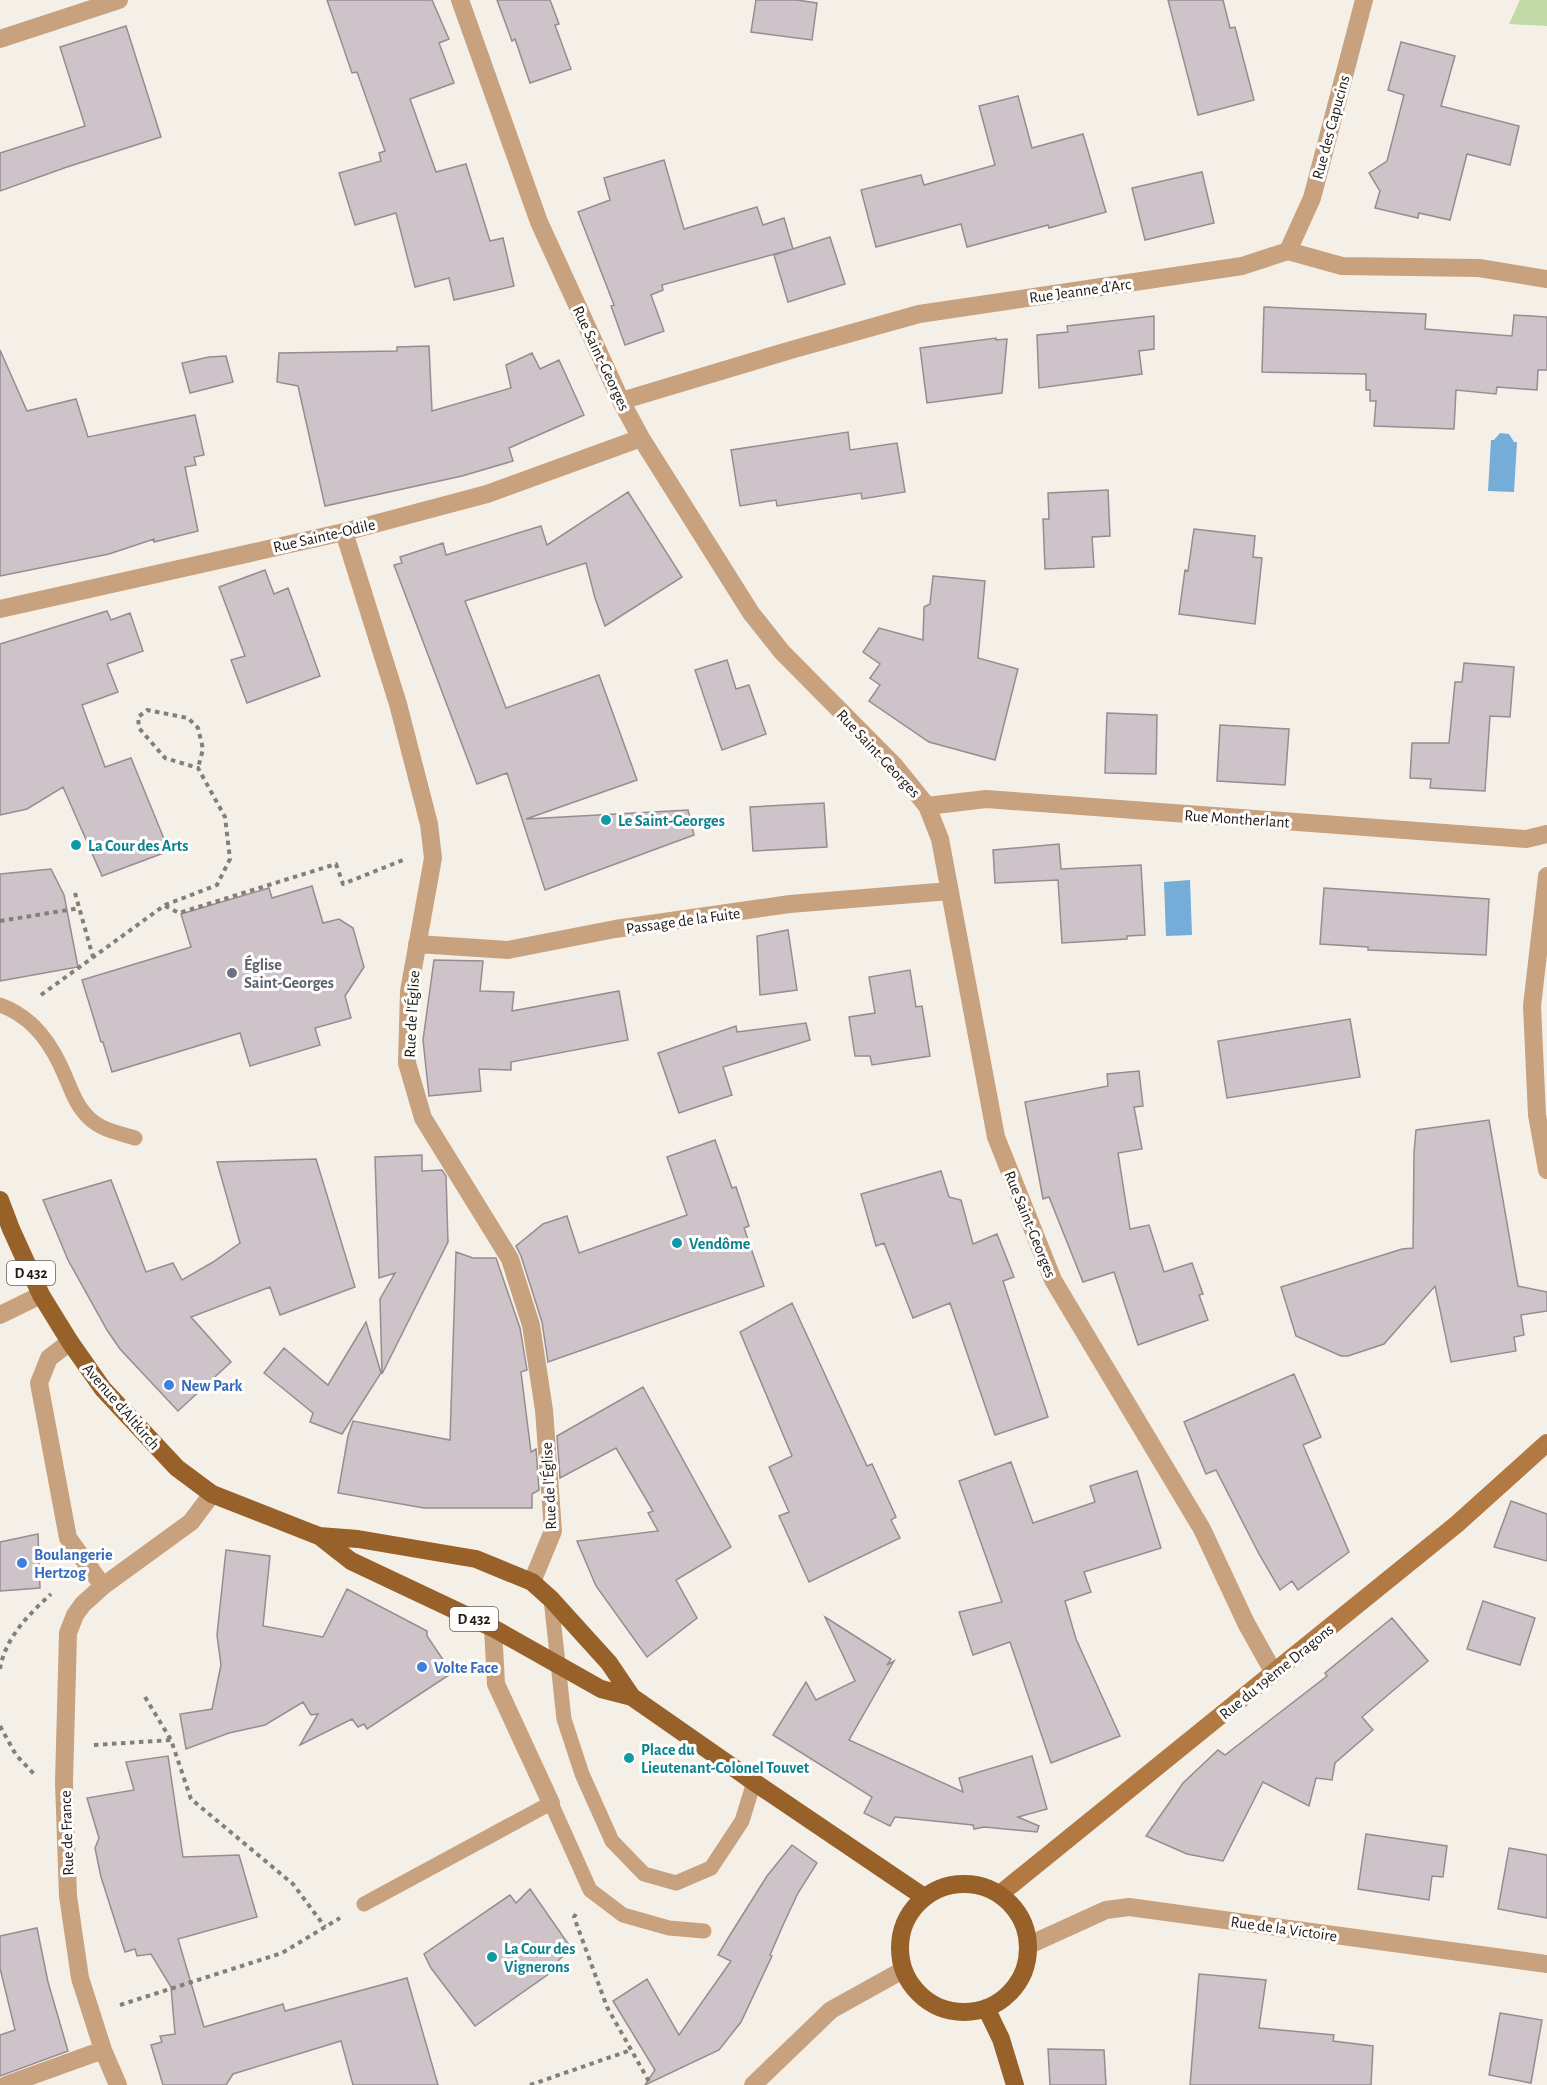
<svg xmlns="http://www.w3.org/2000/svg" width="1547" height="2085" viewBox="0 0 1547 2085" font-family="'Alegreya Sans',sans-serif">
<rect width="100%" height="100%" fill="#f5f0e7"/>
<path fill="#c2d9a8" d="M 1520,0 L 1547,0 L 1547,26 L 1509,24 Z"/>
<path fill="#75acd8" d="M 1500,433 L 1509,434 L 1514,442 L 1517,442 L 1514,492 L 1488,491 L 1491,440 L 1494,440 Z
M 1190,880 L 1192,935 L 1166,936 L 1164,882 Z"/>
<path fill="#cdc3c9" stroke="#968c91" stroke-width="1.5" d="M 327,0 L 432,0 L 449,39 L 439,43 L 454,83 L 410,99 L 436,172 L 466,164 L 490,241 L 503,238 L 514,286 L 454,300 L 449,278 L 415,287 L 396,213 L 355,225 L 339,173 L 381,161 L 379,153 L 385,151 L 357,72 L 352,73 Z
M 497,0 L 550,0 L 559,24 L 555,25 L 571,69 L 530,83 L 515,39 L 512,41 Z
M 756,0 L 797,0 L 817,3 L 812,40 L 751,32 Z
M 1168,0 L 1223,0 L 1230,28 L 1235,27 L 1254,100 L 1198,115 Z
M 126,26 L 161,137 L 67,167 L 0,191 L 0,153 L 85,126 L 60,47 Z
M 1401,42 L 1455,56 L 1441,106 L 1519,126 L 1510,165 L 1467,154 L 1450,220 L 1419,213 L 1418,218 L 1375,208 L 1380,191 L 1369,173 L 1387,161 L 1404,95 L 1388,90 Z
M 1018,96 L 1032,148 L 1083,134 L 1106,212 L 1049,228 L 1048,225 L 967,247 L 961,224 L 876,247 L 861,190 L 921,175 L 924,185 L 995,165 L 979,106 Z
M 664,160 L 684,229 L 757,207 L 763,225 L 784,218 L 793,249 L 662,285 L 663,290 L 651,295 L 664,331 L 625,345 L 611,306 L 614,305 L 578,212 L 610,200 L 604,178 Z
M 1202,172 L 1214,223 L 1145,240 L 1132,188 Z
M 830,237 L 845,284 L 788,302 L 774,255 Z
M 1264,307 L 1426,314 L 1425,329 L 1512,336 L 1514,315 L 1547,317 L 1547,370 L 1538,370 L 1537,390 L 1497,387 L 1496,394 L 1456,390 L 1454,429 L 1374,426 L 1376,401 L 1370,401 L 1370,390 L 1366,390 L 1366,374 L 1262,372 Z
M 1154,316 L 1154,349 L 1139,351 L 1142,374 L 1039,388 L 1037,335 L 1068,332 L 1067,326 Z
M 996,338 L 996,340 L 1007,339 L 1002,393 L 927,403 L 920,348 Z
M 429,346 L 432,411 L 511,388 L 506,365 L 532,353 L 540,369 L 559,360 L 584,415 L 509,448 L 513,461 L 462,476 L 325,506 L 298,386 L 277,382 L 279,353 L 397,351 L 397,347 Z
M 0,350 L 27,411 L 76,399 L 88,437 L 195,415 L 204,455 L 194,457 L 196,465 L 185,467 L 198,531 L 154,542 L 154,539 L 109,554 L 0,576 Z
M 226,356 L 233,382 L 190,393 L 182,363 L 209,357 Z
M 848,432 L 850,450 L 897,443 L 905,492 L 862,499 L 861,493 L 777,506 L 776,500 L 740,506 L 731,450 Z
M 1108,490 L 1110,536 L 1092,537 L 1094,567 L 1045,569 L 1043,519 L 1049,519 L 1048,493 Z
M 628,492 L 682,577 L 605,626 L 595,598 L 586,563 L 465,601 L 506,708 L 599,675 L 637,780 L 526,819 L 688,810 L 694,835 L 545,890 L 507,773 L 477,784 L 394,565 L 402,563 L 400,557 L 443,543 L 446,555 L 541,526 L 547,545 Z
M 1194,529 L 1255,536 L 1253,557 L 1262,558 L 1255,624 L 1179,614 L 1185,570 L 1188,571 Z
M 265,570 L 274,594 L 288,588 L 320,676 L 247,703 L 231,660 L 245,656 L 219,587 Z
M 933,576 L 985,581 L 978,658 L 1018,669 L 995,760 L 929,742 L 869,701 L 880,685 L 870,678 L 880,664 L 863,652 L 879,628 L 923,640 L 924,607 L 930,604 Z
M 107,611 L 111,620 L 130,613 L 143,651 L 107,664 L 118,692 L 82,705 L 105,767 L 131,758 L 169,851 L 102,876 L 63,787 L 27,809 L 0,815 L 0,644 Z
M 727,660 L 736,689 L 749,685 L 766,734 L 722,750 L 695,670 Z
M 1464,663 L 1514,667 L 1510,717 L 1490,716 L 1485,791 L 1430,788 L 1431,779 L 1410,778 L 1412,743 L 1449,743 L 1455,682 L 1462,682 Z
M 1107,713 L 1157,715 L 1156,774 L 1105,773 Z
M 1220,725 L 1289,729 L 1285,785 L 1217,781 Z
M 824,803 L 827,847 L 753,851 L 750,807 Z
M 1059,844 L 1061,869 L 1141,865 L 1145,935 L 1127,936 L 1127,939 L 1062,943 L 1058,880 L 995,883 L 993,850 Z
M 51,869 L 64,895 L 78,967 L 0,981 L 0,874 Z
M 312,886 L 323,923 L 339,919 L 353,928 L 364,967 L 345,996 L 351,1018 L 315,1028 L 320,1045 L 250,1066 L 240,1033 L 112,1072 L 103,1042 L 101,1042 L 82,980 L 191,947 L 181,914 L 269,888 L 272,898 Z
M 1324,888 L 1489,899 L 1486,955 L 1368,950 L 1368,947 L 1320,944 Z
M 788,930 L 797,990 L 760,995 L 757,936 Z
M 434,960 L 483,961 L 480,991 L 514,992 L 512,1011 L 619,991 L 628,1040 L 511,1062 L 511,1070 L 479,1069 L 481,1091 L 429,1096 L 423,1040 Z
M 910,970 L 916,1007 L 922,1006 L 930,1056 L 872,1065 L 870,1056 L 855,1056 L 849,1017 L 875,1013 L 869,977 Z
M 1350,1019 L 1360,1077 L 1227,1098 L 1218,1041 Z
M 806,1023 L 810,1040 L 723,1067 L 732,1095 L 679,1113 L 658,1053 L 736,1026 L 737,1032 Z
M 1139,1071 L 1143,1106 L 1134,1107 L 1142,1149 L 1118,1153 L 1130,1229 L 1149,1225 L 1164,1272 L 1192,1263 L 1203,1294 L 1199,1295 L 1208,1320 L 1138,1345 L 1114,1272 L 1083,1282 L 1049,1197 L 1043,1199 L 1025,1102 L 1108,1086 L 1107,1074 Z
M 1489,1120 L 1518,1286 L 1547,1292 L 1547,1311 L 1521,1315 L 1524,1335 L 1514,1337 L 1516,1351 L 1451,1362 L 1435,1286 L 1384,1344 L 1348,1356 L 1341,1356 L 1296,1336 L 1281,1287 L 1402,1249 L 1413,1248 L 1414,1153 L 1416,1130 Z
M 715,1140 L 732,1188 L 736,1187 L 749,1226 L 744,1228 L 764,1286 L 548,1362 L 542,1322 L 521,1256 L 516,1246 L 543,1224 L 567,1216 L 579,1253 L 687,1215 L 667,1157 Z
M 422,1155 L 422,1171 L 442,1170 L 446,1176 L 448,1242 L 382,1374 L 380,1299 L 395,1273 L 379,1278 L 375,1157 Z
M 316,1159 L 355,1287 L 280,1315 L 270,1287 L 191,1317 L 231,1362 L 178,1411 L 120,1349 L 107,1330 L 68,1260 L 43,1200 L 111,1180 L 146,1272 L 173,1263 L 182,1280 L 213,1262 L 240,1243 L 217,1162 Z
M 941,1171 L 949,1197 L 961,1200 L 973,1244 L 997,1234 L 1014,1277 L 1003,1281 L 1048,1417 L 995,1435 L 950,1303 L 913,1318 L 884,1243 L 876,1246 L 861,1194 Z
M 456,1252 L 473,1258 L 496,1258 L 520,1328 L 527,1370 L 521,1372 L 531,1452 L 536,1449 L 539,1490 L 532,1494 L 532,1508 L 424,1508 L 338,1493 L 348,1436 L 353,1421 L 450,1440 Z
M 792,1303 L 867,1466 L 872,1464 L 896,1517 L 891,1520 L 900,1538 L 809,1582 L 779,1516 L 789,1512 L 769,1467 L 792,1456 L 740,1332 Z
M 366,1322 L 381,1373 L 342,1434 L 310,1422 L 313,1413 L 264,1373 L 284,1348 L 328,1385 Z
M 1294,1374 L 1321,1437 L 1303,1445 L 1349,1552 L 1298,1590 L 1292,1581 L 1280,1590 L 1259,1554 L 1216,1470 L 1206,1474 L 1184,1422 Z
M 643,1387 L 731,1547 L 676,1580 L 697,1618 L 647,1657 L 596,1586 L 577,1541 L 658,1531 L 648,1513 L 653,1511 L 616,1448 L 560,1478 L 557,1436 Z
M 1011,1462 L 1033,1523 L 1095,1502 L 1090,1486 L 1137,1471 L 1161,1548 L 1084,1572 L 1091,1592 L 1065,1601 L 1076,1639 L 1120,1736 L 1051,1763 L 1010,1642 L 973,1655 L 959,1612 L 1002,1602 L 959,1481 Z
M 1511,1501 L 1547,1514 L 1547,1561 L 1494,1547 Z
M 38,1534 L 40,1588 L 0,1591 L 0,1542 Z
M 226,1550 L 270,1556 L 263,1626 L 323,1637 L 347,1589 L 427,1631 L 427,1636 L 452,1673 L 367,1729 L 364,1724 L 358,1727 L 352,1719 L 300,1745 L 318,1714 L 311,1715 L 303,1702 L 265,1725 L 229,1733 L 186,1749 L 180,1714 L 212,1709 L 221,1665 L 217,1635 Z
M 1483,1601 L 1535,1618 L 1520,1665 L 1467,1649 Z
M 825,1617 L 891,1659 L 887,1665 L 894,1661 L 849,1740 L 963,1792 L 959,1778 L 1032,1756 L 1047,1809 L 1018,1817 L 1039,1826 L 1037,1832 L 984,1827 L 974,1829 L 973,1825 L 895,1817 L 890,1826 L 864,1813 L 872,1797 L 773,1735 L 806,1682 L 816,1700 L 855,1681 Z
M 1392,1618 L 1428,1661 L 1362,1717 L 1373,1730 L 1335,1763 L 1332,1780 L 1316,1778 L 1309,1806 L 1263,1782 L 1223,1861 L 1187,1854 L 1146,1836 L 1183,1783 L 1218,1750 L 1225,1755 L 1327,1676 L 1325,1673 Z
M 168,1756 L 183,1857 L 239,1855 L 257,1917 L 178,1939 L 204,2027 L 283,2004 L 285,2011 L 407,1978 L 438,2085 L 353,2085 L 341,2041 L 233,2074 L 226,2085 L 163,2085 L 151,2045 L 162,2042 L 160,2036 L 175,2034 L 171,1987 L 151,1954 L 137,1956 L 135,1949 L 125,1952 L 101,1877 L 95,1848 L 99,1838 L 87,1798 L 134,1790 L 126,1762 Z
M 1366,1834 L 1447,1846 L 1443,1877 L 1432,1876 L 1429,1900 L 1358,1889 Z
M 792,1845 L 817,1863 L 798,1893 L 784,1923 L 770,1955 L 772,1956 L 741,2022 L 719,2050 L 645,2085 L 655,2070 L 613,2001 L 647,1979 L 679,2035 L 731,1961 L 718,1955 L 730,1935 L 767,1876 Z
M 1509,1848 L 1547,1855 L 1547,1918 L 1498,1909 Z
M 530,1889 L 571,1948 L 557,1962 L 560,1966 L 475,2026 L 431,1968 L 424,1954 L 510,1895 L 516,1903 Z
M 37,1928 L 48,1982 L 68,2051 L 0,2076 L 0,2035 L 15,2030 L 0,1968 L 0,1936 Z
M 1199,1974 L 1266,1980 L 1259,2028 L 1334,2035 L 1333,2041 L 1373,2046 L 1371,2085 L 1190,2085 Z
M 1500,2013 L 1542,2020 L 1531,2083 L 1489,2075 Z
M 1048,2049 L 1104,2050 L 1106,2085 L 1050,2085 Z"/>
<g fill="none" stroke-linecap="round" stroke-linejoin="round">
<path stroke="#837f79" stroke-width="4" stroke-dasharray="4.5 4.5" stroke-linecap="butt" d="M 75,893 L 93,957
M 165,906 L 179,913 L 336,864 L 343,884 L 403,860
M 0,921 L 80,908
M 41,995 L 165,905 L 217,885 L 230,859 L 225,817 L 198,768 L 165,758 L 139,728 L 138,717 L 147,710 L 188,718 L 198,728 L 203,749 L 198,768
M 0,1669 C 5,1638 29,1614 51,1594
M 145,1697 L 171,1740
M 0,1726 L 16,1755 L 34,1774
M 94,1745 L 171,1740 L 191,1799 L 293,1884 L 325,1927
M 576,1914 L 574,1917 L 607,2007 L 651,2085
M 120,2005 L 282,1953 L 340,1918
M 530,2085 L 631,2050"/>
<path stroke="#c8a17e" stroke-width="15" d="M 0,1005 C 34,1017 53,1046 66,1078 C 72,1092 77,1107 89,1118 C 101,1130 119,1133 135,1138
M 551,1599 L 564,1719 L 582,1774 L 612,1841 L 644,1874 L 676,1883 L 711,1868 L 742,1821 L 754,1782
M 364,1904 L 551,1803 L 590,1890 L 623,1915 L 669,1928 L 704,1931"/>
<path stroke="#c8a17e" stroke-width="18" d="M 460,0 L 539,222 L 621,401 L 641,438 L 751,613 L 782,652 L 894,765 L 927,806 L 940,839 L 996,1137 L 1053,1280 L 1202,1529 L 1246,1623 L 1274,1673
M 0,39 L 119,0
M 1288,251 L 1312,198 L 1364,0
M 621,401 L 791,350 L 919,314 L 1242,266 L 1288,251 L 1342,266 L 1479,268 L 1547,279
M 344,532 L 398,704 L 429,824 L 433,858 L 409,991 L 407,1063 L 423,1118 L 510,1259 L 531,1325 L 544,1410 L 553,1531 L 532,1582
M 0,609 L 344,532 L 487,494 L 641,438
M 927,806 L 986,799 L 1526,839 L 1547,834
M 1547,876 L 1532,1006 L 1537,1115 L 1547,1170
M 417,944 L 508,950 L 615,929 L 790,904 L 950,891
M 0,1315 L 41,1295
M 70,1342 L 49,1358 L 39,1383 L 68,1538 L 103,1586
M 493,1628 L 496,1684 L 551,1803
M 1029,1945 L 1106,1910 L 1129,1907 L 1547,1964
M 6,2085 L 103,2050
M 118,2085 L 103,2050 L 80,1978 L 68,1896 L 64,1783 L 68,1633 L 75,1615 L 83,1604 L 103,1586 L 191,1522 L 212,1494
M 753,2085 L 831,2010 L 903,1970"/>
<path stroke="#b27943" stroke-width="18" d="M 1000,1894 L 1457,1524 L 1547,1443"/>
<path stroke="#976129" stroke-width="18" d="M 0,1200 L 11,1229 L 41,1295 L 70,1342 L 103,1389 L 177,1468 L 212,1494 L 319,1536 L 351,1561 L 493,1628 L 601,1689 L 632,1697 L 754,1782 L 924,1897
M 319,1536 L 358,1539 L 476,1559 L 532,1582 L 551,1599 L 609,1663 L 632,1697
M900 1948a64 64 0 1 1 128 0a64 64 0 1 1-128 0Z
M 986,2008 L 1001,2039 L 1015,2085"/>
</g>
<g fill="#0f9aa8" stroke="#fffefc" stroke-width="2">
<circle cx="606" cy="820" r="6"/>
<circle cx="76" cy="845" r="6"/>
<circle cx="677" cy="1243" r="6"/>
<circle cx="629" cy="1758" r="6"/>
<circle cx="492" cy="1957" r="6"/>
</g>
<circle fill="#6b7280" stroke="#fffefc" stroke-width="2" cx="232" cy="973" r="6"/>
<g fill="#3f7fe0" stroke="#fffefc" stroke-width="2">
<circle cx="169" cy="1385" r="6"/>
<circle cx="22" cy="1563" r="6"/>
<circle cx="422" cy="1667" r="6"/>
</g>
<g text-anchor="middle" stroke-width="6" stroke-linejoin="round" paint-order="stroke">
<g fill="#fffefc" stroke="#615f5c" stroke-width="1.5">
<rect x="7" y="1261" width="48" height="24" rx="4.5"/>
<rect x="450" y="1607" width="48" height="24" rx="4.5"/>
</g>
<g font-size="15" font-weight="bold" fill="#1d1b18">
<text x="31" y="1278">D 432</text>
<text x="474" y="1624">D 432</text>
</g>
<g font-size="16" fill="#1d1b18" stroke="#fffefc">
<text transform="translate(1330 127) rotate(-75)" y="6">Rue des Capucins</text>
<text transform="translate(1080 290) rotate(-8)" y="6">Rue Jeanne d'Arc</text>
<text transform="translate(602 358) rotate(65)" y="6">Rue Saint-Georges</text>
<text transform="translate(324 535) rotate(-13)" y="6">Rue Sainte-Odile</text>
<text transform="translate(879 753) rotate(47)" y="6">Rue Saint-Georges</text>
<text transform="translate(1237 818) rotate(4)" y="6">Rue Montherlant</text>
<text transform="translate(683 920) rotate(-8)" y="6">Passage de la Fuite</text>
<text transform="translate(411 1014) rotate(-87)" y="6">Rue de l'Église</text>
<text transform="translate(1031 1224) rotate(68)" y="6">Rue Saint-Georges</text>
<text transform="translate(122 1406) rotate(49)" y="6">Avenue d'Altkirch</text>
<text transform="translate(548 1486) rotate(-93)" y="6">Rue de l'Église</text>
<text transform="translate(1276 1671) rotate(-39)" y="6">Rue du 19ème Dragons</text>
<text transform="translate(66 1833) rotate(-92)" y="6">Rue de France</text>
<text transform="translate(1284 1928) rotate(8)" y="6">Rue de la Victoire</text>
</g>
<g font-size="16" font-weight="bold" fill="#0d838f" stroke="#fffefc" text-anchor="start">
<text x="618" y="826">Le Saint-Georges</text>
<text x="88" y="851">La Cour des Arts</text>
<text x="689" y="1249">Vendôme</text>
<text x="641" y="1755">Place du<tspan x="641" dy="18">Lieutenant-Colonel Touvet</tspan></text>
<text x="504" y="1954">La Cour des<tspan x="504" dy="18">Vignerons</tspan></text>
</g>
<g font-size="16" font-weight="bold" fill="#5b616d" stroke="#fffefc" text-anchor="start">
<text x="244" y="970">Église<tspan x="244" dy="18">Saint-Georges</tspan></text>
</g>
<g font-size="16" font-weight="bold" fill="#366cbe" stroke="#fffefc" text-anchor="start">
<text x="181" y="1391">New Park</text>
<text x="34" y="1560">Boulangerie<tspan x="34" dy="18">Hertzog</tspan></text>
<text x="434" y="1673">Volte Face</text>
</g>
</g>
</svg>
